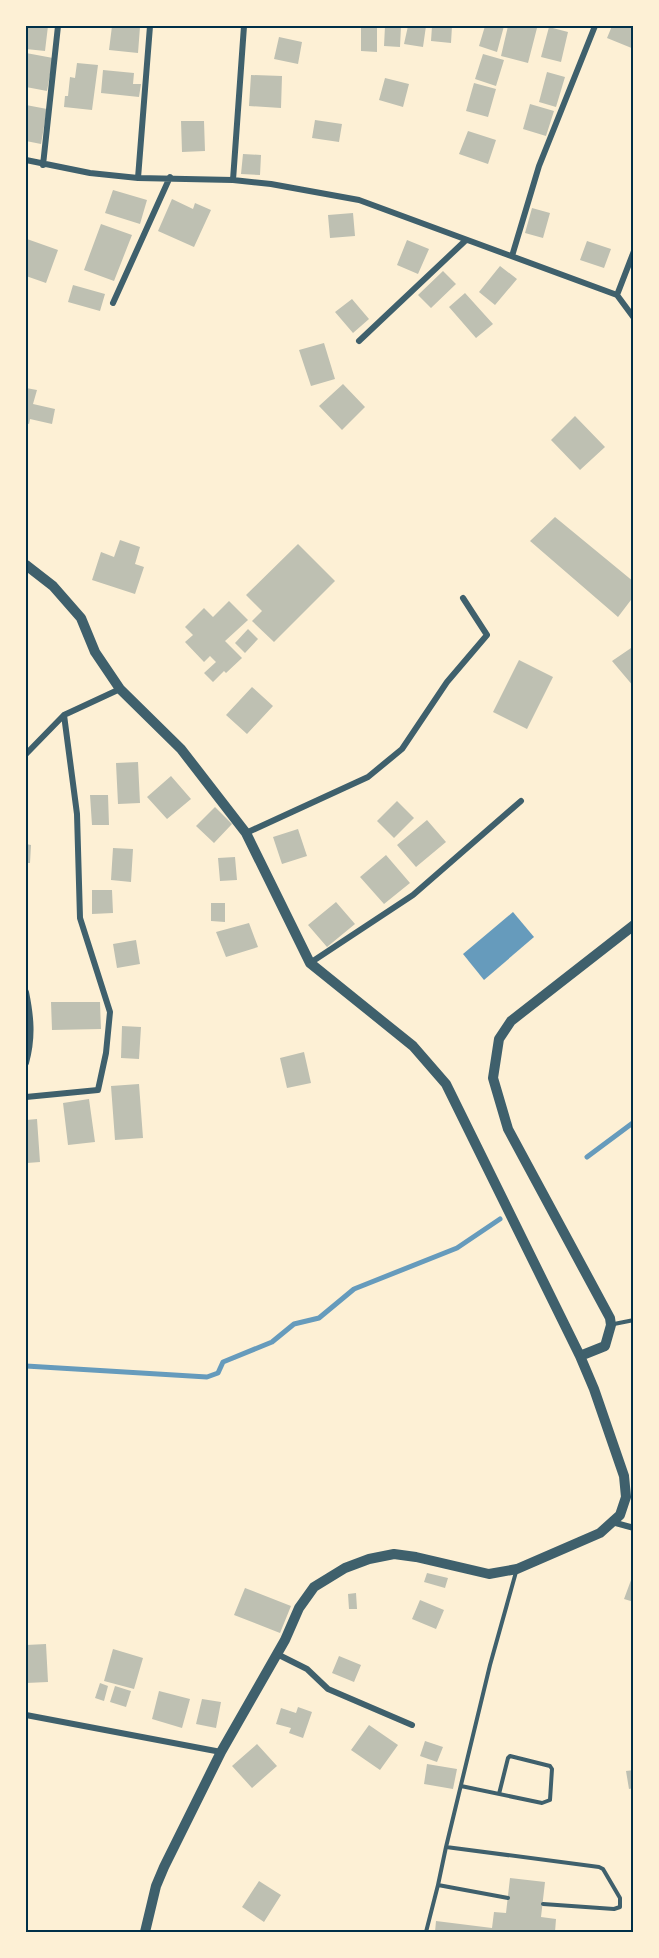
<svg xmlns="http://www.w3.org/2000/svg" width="659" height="1958" viewBox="0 0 659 1958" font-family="'Titillium Web',sans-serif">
<rect width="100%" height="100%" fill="#fdf0d5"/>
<path fill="#669bbc" d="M 513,912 L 534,937 L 484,980 L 463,954 Z"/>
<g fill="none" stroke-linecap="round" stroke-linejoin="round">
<path stroke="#669bbc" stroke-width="5" d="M 587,1157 L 634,1122
M 26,1366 L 207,1377 L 218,1373 L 223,1362 L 272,1342 L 294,1324 L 319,1318 L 354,1289 L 457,1248 L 500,1219"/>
</g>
<path fill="#bec0b2" d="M 26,26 L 48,26 L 45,51 L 26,49 Z
M 112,26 L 140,27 L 138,53 L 109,50 Z
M 361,26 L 377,26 L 377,52 L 361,51 Z
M 385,26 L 401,26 L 400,47 L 384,46 Z
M 408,26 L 426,26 L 423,47 L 404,44 Z
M 432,26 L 452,26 L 451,43 L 431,41 Z
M 485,26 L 504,26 L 497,52 L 479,46 Z
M 508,26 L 528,26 L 537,28 L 528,63 L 501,56 Z
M 612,26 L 634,26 L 634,49 L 607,38 Z
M 549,27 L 568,32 L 561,62 L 541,57 Z
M 279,37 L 302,42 L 298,64 L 274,59 Z
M 26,53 L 53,58 L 47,91 L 26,87 Z
M 483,54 L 504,60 L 496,86 L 475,79 Z
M 77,63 L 98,65 L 92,110 L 64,107 L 65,96 L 68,96 L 70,77 L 75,78 Z
M 103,70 L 134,73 L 133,84 L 141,84 L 139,97 L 101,93 Z
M 547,72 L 565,77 L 556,107 L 539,102 Z
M 251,75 L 282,76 L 281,108 L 249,106 Z
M 385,78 L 409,84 L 403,107 L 379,100 Z
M 474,83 L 496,89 L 488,117 L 466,111 Z
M 530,104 L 554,111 L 546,136 L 523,129 Z
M 26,105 L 47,109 L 41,144 L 26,141 Z
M 315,120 L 342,124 L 339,142 L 312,138 Z
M 181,121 L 204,121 L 205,151 L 182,152 Z
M 468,131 L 496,140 L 488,164 L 459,154 Z
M 243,154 L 261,155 L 260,175 L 241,174 Z
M 113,190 L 147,200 L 140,224 L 105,213 Z
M 172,199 L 193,209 L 195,203 L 211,210 L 194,247 L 158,231 Z
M 532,208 L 550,213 L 543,238 L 525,233 Z
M 353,213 L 355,236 L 330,238 L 328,215 Z
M 101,224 L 132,235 L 114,281 L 84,270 Z
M 27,239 L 58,250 L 46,283 L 26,276 Z
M 407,240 L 429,249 L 418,274 L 397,265 Z
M 587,241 L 611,249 L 604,268 L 580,260 Z
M 500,266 L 517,279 L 495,305 L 479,292 Z
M 443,271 L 456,284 L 431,308 L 418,295 Z
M 73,285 L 105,294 L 100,311 L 68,302 Z
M 465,293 L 493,324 L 476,338 L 449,307 Z
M 352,299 L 369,319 L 353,333 L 335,312 Z
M 324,343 L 335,379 L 311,386 L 299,350 Z
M 343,384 L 365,407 L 342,430 L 319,406 Z
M 26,388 L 37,390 L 33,404 L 55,409 L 52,424 L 30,419 L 29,424 L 26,423 Z
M 575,416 L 605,447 L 580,470 L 551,440 Z
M 555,517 L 634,582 L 634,596 L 618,617 L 530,541 Z
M 120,540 L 140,547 L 135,564 L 144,567 L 135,594 L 92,580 L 101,552 L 114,557 Z
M 298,544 L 335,581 L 274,642 L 252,621 L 262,611 L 246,595 Z
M 229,601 L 248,620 L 225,641 L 242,658 L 226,673 L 224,671 L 213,682 L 204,673 L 216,662 L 210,656 L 204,662 L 185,642 L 193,635 L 185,627 L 204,608 L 213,617 Z
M 248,629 L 258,639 L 245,653 L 235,643 Z
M 634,646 L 634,687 L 612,661 Z
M 519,660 L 553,677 L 527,729 L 493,712 Z
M 252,687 L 273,706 L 247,734 L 226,715 Z
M 138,762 L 140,803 L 118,804 L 116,763 Z
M 171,776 L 191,799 L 167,819 L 147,797 Z
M 90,795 L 108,795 L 109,825 L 92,825 Z
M 397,801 L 414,818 L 394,838 L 377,821 Z
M 215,807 L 232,824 L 214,843 L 196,826 Z
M 427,820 L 446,842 L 416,867 L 397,845 Z
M 298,829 L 307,856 L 282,864 L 273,837 Z
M 26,844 L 31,845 L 30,863 L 26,863 Z
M 113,848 L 133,849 L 131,882 L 111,880 Z
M 386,855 L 410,883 L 384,904 L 360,877 Z
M 235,857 L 237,880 L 220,881 L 218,858 Z
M 92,890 L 112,890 L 113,913 L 92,914 Z
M 336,902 L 355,924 L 327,947 L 308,925 Z
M 211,903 L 225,903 L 225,922 L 211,921 Z
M 249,923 L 258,947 L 226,957 L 216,932 Z
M 136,940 L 140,964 L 117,968 L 113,944 Z
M 51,1002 L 100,1002 L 101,1029 L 52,1030 Z
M 122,1026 L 141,1027 L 139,1059 L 121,1058 Z
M 304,1052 L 311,1083 L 287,1088 L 280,1058 Z
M 139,1084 L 143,1138 L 115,1140 L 111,1086 Z
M 89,1099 L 95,1142 L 68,1145 L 63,1103 Z
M 37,1119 L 40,1162 L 27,1163 L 26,1120 Z
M 634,1572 L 634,1602 L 624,1599 Z
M 427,1573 L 448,1578 L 445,1588 L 424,1582 Z
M 245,1588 L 291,1606 L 280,1633 L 234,1615 Z
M 356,1593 L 357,1609 L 349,1609 L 348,1594 Z
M 420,1600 L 444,1610 L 436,1629 L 412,1619 Z
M 46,1644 L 48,1682 L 26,1683 L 26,1645 Z
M 113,1649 L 143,1658 L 134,1689 L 104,1681 Z
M 339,1656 L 361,1665 L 354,1682 L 332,1673 Z
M 100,1683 L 108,1686 L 104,1701 L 95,1698 Z
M 115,1686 L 131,1691 L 126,1707 L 110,1702 Z
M 159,1691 L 190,1699 L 182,1728 L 152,1719 Z
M 202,1699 L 221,1702 L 216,1728 L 196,1724 Z
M 298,1707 L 312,1712 L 303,1738 L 289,1733 L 291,1728 L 276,1724 L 281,1708 L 296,1713 Z
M 369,1725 L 398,1745 L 380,1770 L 351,1750 Z
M 425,1741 L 443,1747 L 437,1762 L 420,1756 Z
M 257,1744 L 277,1766 L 252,1788 L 232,1766 Z
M 427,1764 L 457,1769 L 453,1789 L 424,1784 Z
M 634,1770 L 634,1788 L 629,1789 L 626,1771 Z
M 510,1878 L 545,1882 L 541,1917 L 556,1919 L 555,1932 L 435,1932 L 436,1921 L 492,1928 L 494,1912 L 506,1913 Z
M 259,1881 L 281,1895 L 264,1922 L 242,1907 Z"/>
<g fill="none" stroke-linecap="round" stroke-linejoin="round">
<path stroke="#3f606c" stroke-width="4" d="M 614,1324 L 634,1320
M 461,1786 L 542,1803 L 550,1800 L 552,1769 L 550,1766 L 510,1756 L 508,1758 L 499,1794
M 446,1847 L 490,1665 L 516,1572
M 508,1898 L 438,1885 L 446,1847 L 599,1867 L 603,1869 L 620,1898 L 620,1907 L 614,1909 L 543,1904
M 426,1932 L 438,1885"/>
<path stroke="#3f606c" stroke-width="6" d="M 26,160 L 90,173 L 138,178 L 233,180 L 271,184 L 359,200 L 617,295 L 634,318
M 43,165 L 58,26
M 138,178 L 150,26
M 233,180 L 244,26
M 512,256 L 539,166 L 595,26
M 617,295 L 634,251
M 113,303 L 170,177
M 359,341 L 466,240
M 26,754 L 64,715
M 246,833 L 368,777 L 402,749 L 447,682 L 487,635 L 463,598
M 310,963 L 413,895 L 521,801
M 26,992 C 31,1017 33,1037 26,1063
M 26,1097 L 98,1090 L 106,1053 L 110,1012 L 80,918 L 77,814 L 64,715 L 120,689
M 612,1522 L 634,1528
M 277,1654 L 307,1669 L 328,1689 L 412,1725
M 26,1715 L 221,1752"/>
<path stroke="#3f606c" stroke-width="10" d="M 26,565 L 53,586 L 81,618 L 95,652 L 120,689 L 181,749 L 246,833 L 310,963 L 413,1046 L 446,1084 L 580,1356 L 594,1389 L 624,1476 L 626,1497 L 620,1515 L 600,1533 L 517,1569 L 489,1574 L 416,1557 L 394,1554 L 369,1559 L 345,1568 L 314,1587 L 299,1608 L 285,1640 L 221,1752 L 164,1867 L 156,1886 L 145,1932
M 580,1356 L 605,1346 L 611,1325 L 610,1318 L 508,1129 L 493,1078 L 499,1039 L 511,1021 L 634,925"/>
</g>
<rect width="659" height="1958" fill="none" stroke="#fdf0d5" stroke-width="54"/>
<rect x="27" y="27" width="605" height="1904" fill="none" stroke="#003049" stroke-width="2"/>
</svg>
